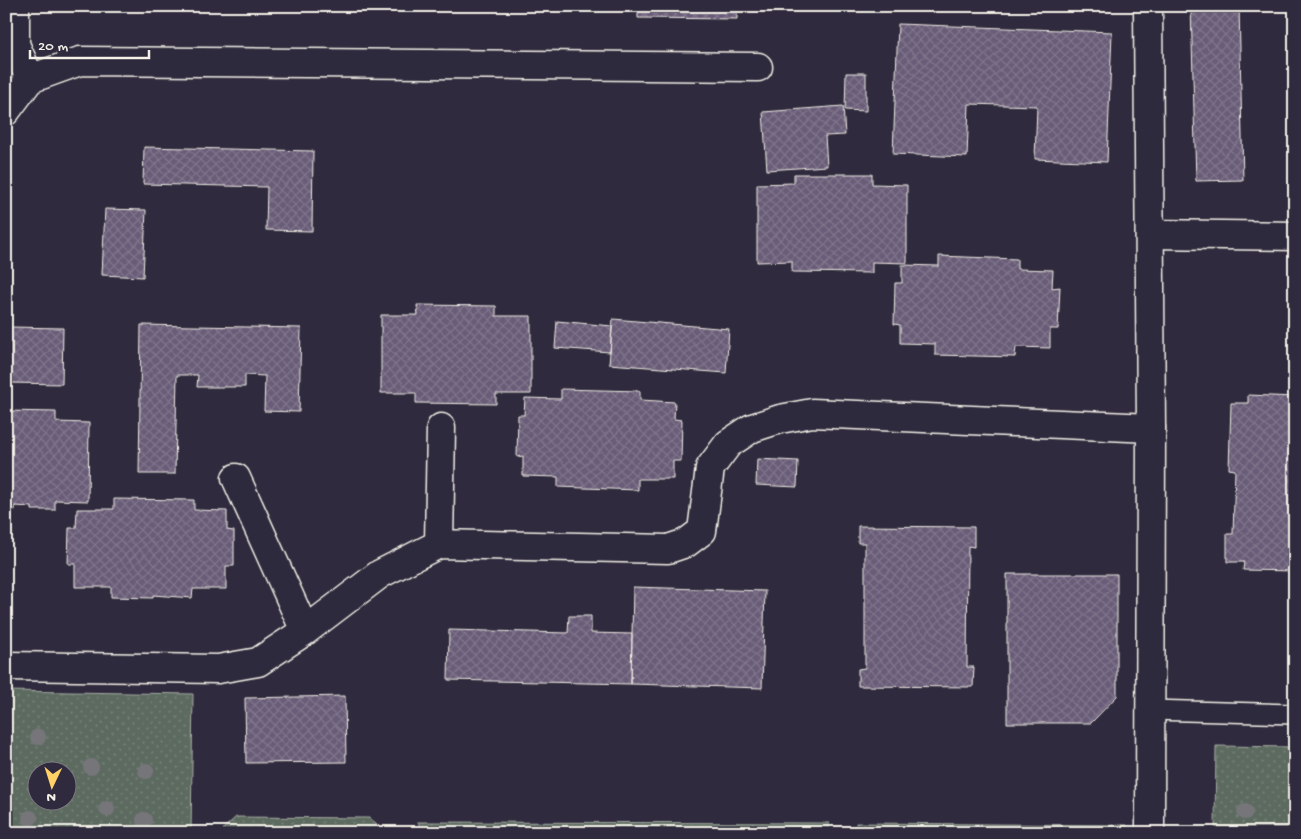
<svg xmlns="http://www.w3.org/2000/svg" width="1301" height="839" viewBox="0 0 1301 839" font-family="'Gochi Hand',sans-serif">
<defs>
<pattern id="grass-dots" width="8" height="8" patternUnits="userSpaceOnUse" patternTransform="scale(1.25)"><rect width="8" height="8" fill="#5c6b61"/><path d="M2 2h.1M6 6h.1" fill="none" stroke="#748178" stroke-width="1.8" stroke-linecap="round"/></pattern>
<pattern id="building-cross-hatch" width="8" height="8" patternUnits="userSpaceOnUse" patternTransform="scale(1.25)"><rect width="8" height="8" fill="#695c78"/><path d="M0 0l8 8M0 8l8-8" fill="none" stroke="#7f748b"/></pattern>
</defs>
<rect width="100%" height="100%" fill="#2f2a3d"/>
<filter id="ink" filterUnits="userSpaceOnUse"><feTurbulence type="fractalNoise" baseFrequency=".02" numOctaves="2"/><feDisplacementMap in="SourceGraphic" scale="10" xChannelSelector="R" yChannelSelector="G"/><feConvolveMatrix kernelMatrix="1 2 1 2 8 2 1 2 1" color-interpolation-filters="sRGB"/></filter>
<g filter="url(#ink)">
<path fill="url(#grass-dots)" stroke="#a8aea4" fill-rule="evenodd" d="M 6,691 L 193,694 L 191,833 L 6,833 ZM 38,772 L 68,772 L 68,802 L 38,802 Z
M 1216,746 L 1295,747 L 1295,833 L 1292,833 L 1292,827 L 1215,827 Z
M 236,817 L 369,818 L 386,833 L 223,833 L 224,828 Z
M 418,822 L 829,823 L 829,833 L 423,833 Z
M 856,823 L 1127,825 L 1124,833 L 856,833 Z"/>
<path fill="url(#building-cross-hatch)" stroke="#f4f1e8" d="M 606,6 L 772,6 L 772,9 L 737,9 L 737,19 L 638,18 L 638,8 Z
M 1239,6 L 1243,180 L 1196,181 L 1191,7 Z
M 898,24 L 1112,32 L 1107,162 L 1035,159 L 1037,106 L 969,104 L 967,157 L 893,154 Z
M 846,73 L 866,73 L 866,111 L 845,110 Z
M 843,106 L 845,135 L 825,136 L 827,166 L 767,170 L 763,112 Z
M 144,147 L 313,151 L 312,231 L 266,230 L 267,187 L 143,184 Z
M 794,174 L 872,174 L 872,184 L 907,185 L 907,263 L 872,262 L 872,273 L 792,272 L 792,261 L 757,262 L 757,184 L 794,183 Z
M 105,209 L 146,210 L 143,277 L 102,275 Z
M 6,243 L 11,243 L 10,383 L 6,383 Z
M 939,256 L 1017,259 L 1017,269 L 1053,270 L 1052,288 L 1060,287 L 1058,329 L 1050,329 L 1050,348 L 1016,347 L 1015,357 L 935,355 L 935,344 L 900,343 L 900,325 L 894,324 L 895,283 L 902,283 L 902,265 L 939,266 Z
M 417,305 L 496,306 L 496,316 L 531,316 L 531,394 L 496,394 L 496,404 L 416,403 L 416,393 L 381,393 L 381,315 L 418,315 Z
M 613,319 L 729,329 L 726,373 L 609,364 Z
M 557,321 L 612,326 L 610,352 L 555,348 Z
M 141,325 L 301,328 L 299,412 L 264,411 L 265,376 L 245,375 L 245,387 L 197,387 L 198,375 L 177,375 L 175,474 L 139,474 Z
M 10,327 L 63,328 L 62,384 L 10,383 Z
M 561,389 L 640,391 L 640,400 L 675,402 L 674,419 L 682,420 L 681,461 L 673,461 L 673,479 L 638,479 L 638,490 L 558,487 L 558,477 L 523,476 L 523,456 L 517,457 L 518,415 L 524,415 L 525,398 L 561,399 Z
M 1248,395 L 1295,397 L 1295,571 L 1243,570 L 1244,562 L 1227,562 L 1227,534 L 1233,534 L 1235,470 L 1229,469 L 1231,403 L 1248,403 Z
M 6,411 L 56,412 L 56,422 L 89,423 L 88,501 L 55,500 L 55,510 L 32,510 L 32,507 L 15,506 L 15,510 L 6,509 Z
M 757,459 L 798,461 L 797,487 L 756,485 Z
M 114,499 L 194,500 L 194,510 L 227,511 L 227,530 L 234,531 L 234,566 L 226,566 L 226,589 L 193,589 L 192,598 L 153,595 L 153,598 L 111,597 L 111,587 L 75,587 L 75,564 L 68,564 L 69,528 L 76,528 L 77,509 L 114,509 Z
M 858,526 L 974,527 L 974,547 L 968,546 L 967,667 L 974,667 L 973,687 L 858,686 L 858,669 L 865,668 L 865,543 L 858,543 Z
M 1007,574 L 1117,574 L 1117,696 L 1091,723 L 1007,723 Z
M 633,587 L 765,591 L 762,688 L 631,684 Z
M 569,616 L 591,616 L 591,633 L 632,634 L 631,684 L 448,680 L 449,630 L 568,633 Z
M 345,696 L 346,762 L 246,763 L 245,698 Z"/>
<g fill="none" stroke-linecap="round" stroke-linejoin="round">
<defs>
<path id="service" d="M 1150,710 L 1295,714"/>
<path id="minor" d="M 15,6 L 15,44 L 30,79
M 6,111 L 30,79 L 80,61 L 758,67
M 1150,234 L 1295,236
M 236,478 L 305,631
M 439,544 L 441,428
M 6,666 L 218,669 L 258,662 L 305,631 L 380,574 L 439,544 L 668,549 L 686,543 L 702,531 L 710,468 L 728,444 L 752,428 L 780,419 L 812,413 L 1151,428"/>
<path id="tertiary" d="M 1148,6 L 1151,428 L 1150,833"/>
</defs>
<use href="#service" stroke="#f4f1e8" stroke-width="22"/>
<use href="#minor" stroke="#f4f1e8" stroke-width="31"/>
<use href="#tertiary" stroke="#f4f1e8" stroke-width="31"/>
<use href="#service" stroke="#2f2a3d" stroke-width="19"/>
<use href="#minor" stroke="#2f2a3d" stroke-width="28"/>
<use href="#tertiary" stroke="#2f2a3d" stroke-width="28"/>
</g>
<g fill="#76767a">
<circle cx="38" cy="737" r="8"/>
<circle cx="91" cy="767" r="8"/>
<circle cx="146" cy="771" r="8"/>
<circle cx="107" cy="809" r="8"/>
<circle cx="1245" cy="812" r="8"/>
<circle cx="30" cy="818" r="8"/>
<circle cx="144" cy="820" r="8"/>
</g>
</g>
<rect width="1301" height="839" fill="none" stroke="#2f2a3d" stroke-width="25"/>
<rect x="12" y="12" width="1276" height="814" fill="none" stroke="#f4f1e8" stroke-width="2" filter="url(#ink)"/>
<g transform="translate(52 786) rotate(184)"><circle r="24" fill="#2f2a3d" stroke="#7e7a81"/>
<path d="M0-4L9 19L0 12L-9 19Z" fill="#ffd166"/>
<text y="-8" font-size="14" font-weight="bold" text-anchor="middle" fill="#f4f1e8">N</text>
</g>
<path d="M30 50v8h119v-8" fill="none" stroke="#f4f1e8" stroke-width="2.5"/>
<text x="38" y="50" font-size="15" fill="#f4f1e8" stroke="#2f2a3d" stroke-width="4" paint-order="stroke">20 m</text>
</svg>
